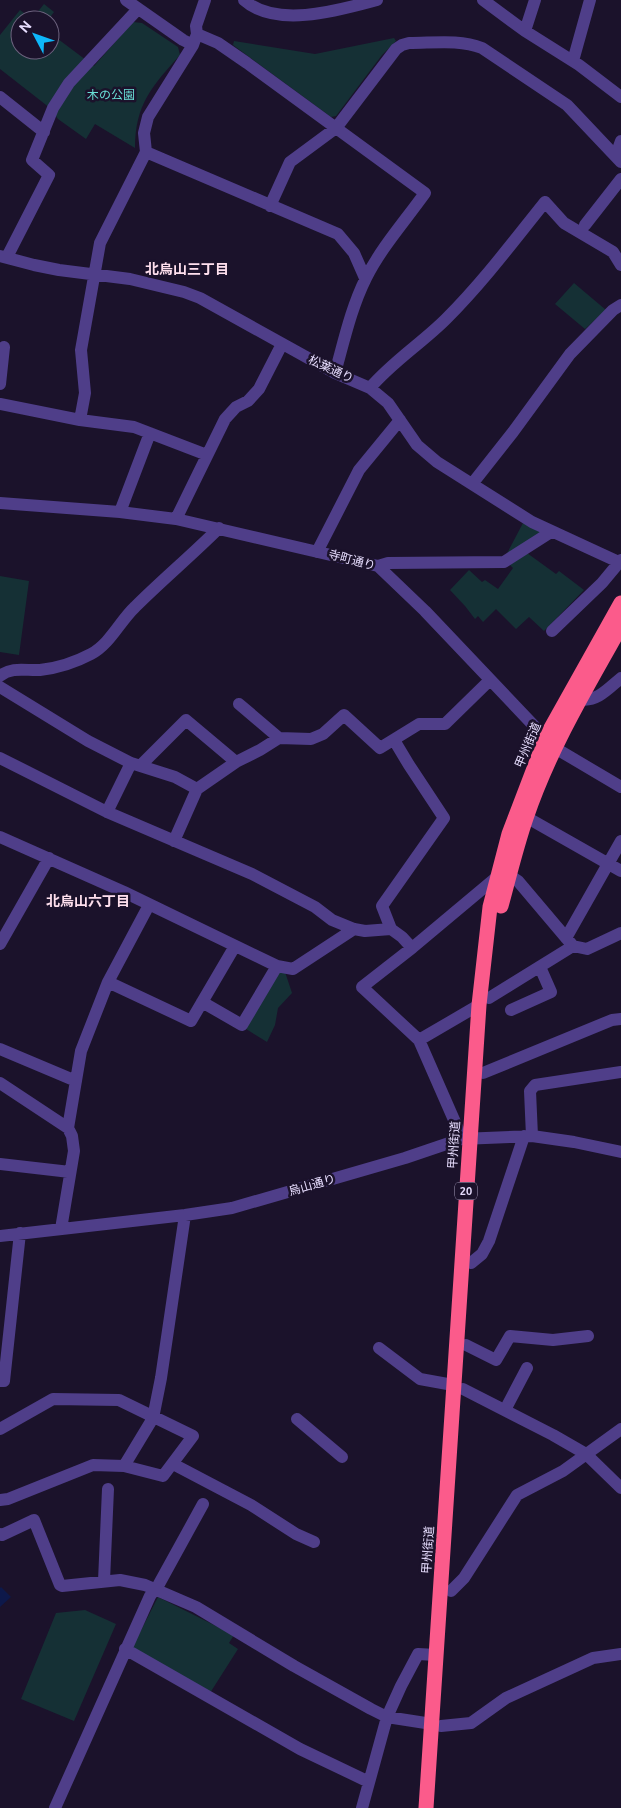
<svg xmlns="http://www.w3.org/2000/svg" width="621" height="1808" viewBox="0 0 621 1808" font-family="Ubuntu,'Noto Sans JP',sans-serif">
<rect width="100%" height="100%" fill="#1b122b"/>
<path fill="#153035" d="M 44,4 L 54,12 L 48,20 L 20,20 L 20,50 L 50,50 L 50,33 L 94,66 L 133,22 L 142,23 L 178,47 L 180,55 C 152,86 135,105 135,148 L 95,124 L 86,139 L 58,119 L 50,108 L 0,69 L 0,35 L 20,10 L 32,19 Z
M 394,38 L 396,41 L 382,55 L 336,116 L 331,117 L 233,45 L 234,41 L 315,54 Z
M 574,283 L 606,310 L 585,329 L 555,304 Z
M 523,523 L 543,533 L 504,559 Z
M 527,553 L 556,574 L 559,571 L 584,590 L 544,631 L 529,617 L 516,629 L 496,609 L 483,622 L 478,616 L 475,619 L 465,606 L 450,590 L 469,570 L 482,582 L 485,580 L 498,589 L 513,568 L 509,564 Z
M 0,576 L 29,581 L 19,655 L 0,652 Z
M 276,971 L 285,972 L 292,993 L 278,1008 L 275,1025 L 267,1042 L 243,1027 Z
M 158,1597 L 234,1635 L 229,1643 L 238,1649 L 210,1693 L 132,1648 Z
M 85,1610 L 116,1624 L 74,1721 L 21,1699 L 56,1613 Z"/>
<path fill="#0d184a" d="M 1,1587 L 11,1597 L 0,1607 L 0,1588 Z"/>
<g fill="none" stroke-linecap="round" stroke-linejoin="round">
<path stroke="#4f3e89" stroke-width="12" d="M 126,0 L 183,40 L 193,45
M 244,0 C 276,29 340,10 377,0
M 483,0 L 525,31 L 579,65 L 621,97
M 525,31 L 535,0
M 197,34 L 218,43 L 247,63 L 425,193 C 405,221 381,248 366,278 C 351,308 344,341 335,373
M 573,61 L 590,0
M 0,97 L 44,132
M 146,152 L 338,234 L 354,253 L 365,278
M 616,155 L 621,141
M 270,206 L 290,162 L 336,128 L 396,49 L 402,45 L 409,43 C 434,43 459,39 482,48 L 567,105 L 621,162
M 585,225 L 621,179
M 0,256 L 34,265 L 59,270 L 130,279 L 184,292 L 200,298 L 335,373 L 370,388 L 388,403 L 417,445 L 437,462 L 532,522 L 621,563
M 7,257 L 49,175 L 32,160 L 53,108 L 69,83 L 138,9
M 0,384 L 4,347
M 370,388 C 392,362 422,343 446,319 C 482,283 513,242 545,202 L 564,223 L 613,252 L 621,265
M 0,404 L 80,420 L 134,427 L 207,455
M 80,420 L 85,393 L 81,350 L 100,243 L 146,152 L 144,133 L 148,117 L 193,45 L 197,34 L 196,26 L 205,0
M 472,484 L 513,432 L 570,354 L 613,310 L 621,305
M 0,503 L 120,512 L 176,519 L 378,566 L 425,611 L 555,748 L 621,787
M 120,512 L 150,433
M 176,519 L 225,419 L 236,407 L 248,401 L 259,389 L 282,344
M 317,552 L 359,470 L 400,420
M 378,566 L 388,563 L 504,562 L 551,532
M 552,631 L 602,583 L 621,560
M 0,676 C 12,666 27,671 40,670 C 58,668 76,662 91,654 C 110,644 120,621 135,607 C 162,580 192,555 219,528
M 0,687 L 88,741 L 131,763 L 175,777 L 197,789
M 580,699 C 596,703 609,688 621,678
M 239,704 L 279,738 L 311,739 L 323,734 L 344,715 L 380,748 L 419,724 L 445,724 L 490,680
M 0,758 L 107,812 L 252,874 L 315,907 L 332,920 L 354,929 L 365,931 L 391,929 L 402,937 L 412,948
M 140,766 L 186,720 L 236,762
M 107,812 L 131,763
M 526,817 L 621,871
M 0,837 L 124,892 L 277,966 L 293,969 L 354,929
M 174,841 L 197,789 L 236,762 L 260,750 L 279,738
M 509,875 L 518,881 L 573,946 L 587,949 L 621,933
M 391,929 L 382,906 L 444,818 L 409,765 L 394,740
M 566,938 L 621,841
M 0,944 L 49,858
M 108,982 L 191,1021 L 235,946
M 489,998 L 573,946
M 202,1002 L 242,1025 L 277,966
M 511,1010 L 551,992 L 540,967
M 419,1040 L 479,1005
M 0,1049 L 76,1081
M 483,1073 L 612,1020 L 621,1019
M 0,1083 L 68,1128 L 72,1136 L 74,1151 L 61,1229
M 68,1128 L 81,1051 L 108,982 L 149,905
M 532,1136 L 530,1091 L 535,1085 L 621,1072
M 461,1139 L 458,1129 L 419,1040 L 362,987 L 412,948 L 498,876
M 0,1164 L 70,1172
M 0,1236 L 185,1215 L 232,1208 L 405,1158 L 461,1139 L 532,1136 L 574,1142 L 621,1152
M 471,1263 L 482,1254 L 489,1241 L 524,1136
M 466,1345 L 496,1360 L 510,1336 L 553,1340 L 588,1336
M 379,1348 L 420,1379 L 453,1385
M 0,1381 L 4,1381 L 20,1233
M 463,1389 L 553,1435 L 586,1454 L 621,1488
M 505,1410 L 527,1368
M 297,1419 L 342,1457
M 0,1429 L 53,1399 L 119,1400 L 193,1436 L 163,1476 L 124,1466 L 93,1465 L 8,1499 L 0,1500
M 173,1464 L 251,1505 L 296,1534 L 314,1542
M 124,1466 L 153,1418 L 161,1378 L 185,1215
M 0,1534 L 2,1535 L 34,1520 L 60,1585 L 62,1586 L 120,1580 L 145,1585 L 196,1607 L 294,1666 L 371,1709 L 387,1717 L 432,1724
M 104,1581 L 108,1489
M 451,1591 L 464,1578 L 517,1495 L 563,1471 L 621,1429
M 125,1649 L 300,1749 L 369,1782
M 441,1726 L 471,1723 L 506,1698 L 593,1658 L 621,1654
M 55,1808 L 150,1596 L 159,1584 L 203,1504
M 362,1808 L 387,1717 L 401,1686 L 418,1654 L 436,1655"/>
<path stroke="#fb5b8b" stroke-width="15" d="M 501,906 C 509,877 516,847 526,818 C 549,750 586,688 621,626
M 426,1808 L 479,1005 L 490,907 L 509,834 L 546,737 L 621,603"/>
</g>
<g text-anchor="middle" stroke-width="5" stroke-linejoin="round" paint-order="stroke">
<rect fill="#1b122b" stroke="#aaa0bf" stroke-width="1" x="455" y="1182.5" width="22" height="17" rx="4"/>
<g font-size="11" font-weight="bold" fill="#e7ddfe">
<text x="466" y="1195">20</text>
</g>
<g font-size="12" fill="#69ded6" stroke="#1b122b">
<text x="111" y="99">木の公園</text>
</g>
<g font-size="12" fill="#e7ddfe" stroke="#1b122b">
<text transform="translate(331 369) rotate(25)" y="4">松葉通り</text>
<text transform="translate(352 560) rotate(15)" y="4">寺町通り</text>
<text transform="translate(528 745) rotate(-67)" y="4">甲州街道</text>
<text transform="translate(454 1145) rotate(-86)" y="4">甲州街道</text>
<text transform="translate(312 1185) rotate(-16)" y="4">烏山通り</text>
<text transform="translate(428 1550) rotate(-86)" y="4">甲州街道</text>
</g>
<g font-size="14" font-weight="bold" fill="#fedfed" stroke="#1b122b">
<text x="187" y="274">北烏山三丁目</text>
<text x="88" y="906">北烏山六丁目</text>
</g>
</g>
<g transform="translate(35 35) rotate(311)"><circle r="24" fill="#1b122b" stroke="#6d637f"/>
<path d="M0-4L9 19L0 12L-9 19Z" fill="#0eb7f9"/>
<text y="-8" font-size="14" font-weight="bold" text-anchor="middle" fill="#e7ddfe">N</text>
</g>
</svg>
